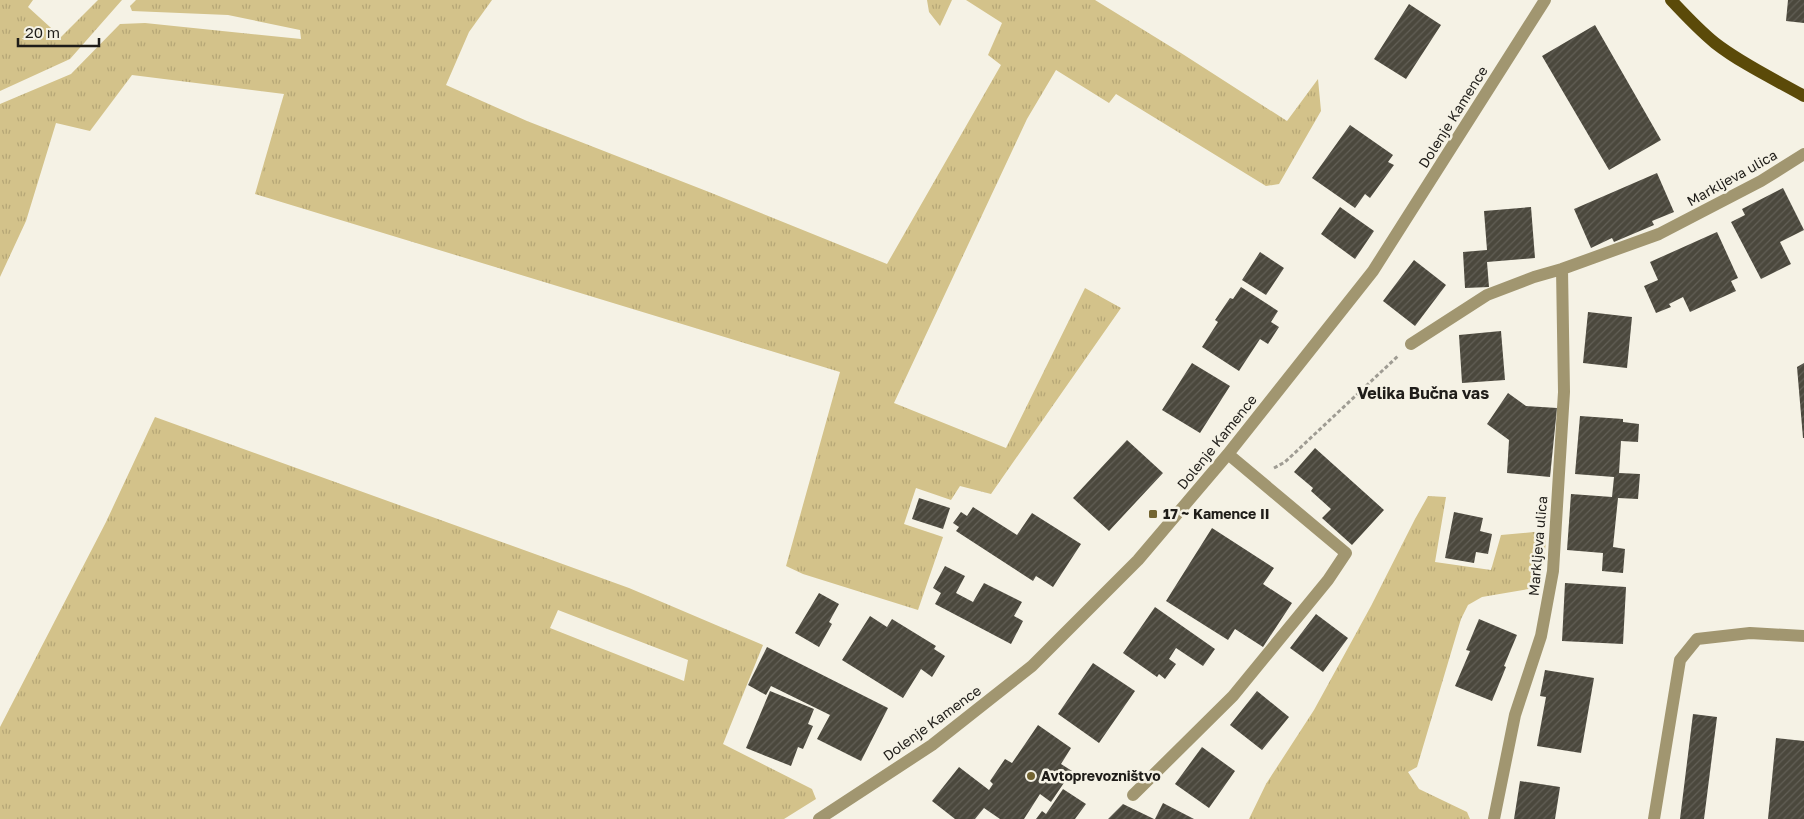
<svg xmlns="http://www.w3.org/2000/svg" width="1804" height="819" viewBox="0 0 1804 819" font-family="'Golos Text',sans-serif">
<defs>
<pattern id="grass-tufts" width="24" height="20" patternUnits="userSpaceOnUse" patternTransform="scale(1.25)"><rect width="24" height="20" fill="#d3c28a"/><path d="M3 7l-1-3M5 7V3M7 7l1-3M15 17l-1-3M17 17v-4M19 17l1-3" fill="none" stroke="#b5a676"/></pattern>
<pattern id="building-hatch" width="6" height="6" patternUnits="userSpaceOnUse" patternTransform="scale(1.25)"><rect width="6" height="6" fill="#4b483d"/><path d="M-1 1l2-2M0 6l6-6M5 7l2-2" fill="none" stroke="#625f56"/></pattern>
</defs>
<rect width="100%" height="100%" fill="#f5f2e5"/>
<path fill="url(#grass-tufts)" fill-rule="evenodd" d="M 0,0 L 33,0 L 28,7 L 61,37 L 98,0 L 122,0 L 70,59 L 0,91 Z
M 136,0 L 492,0 L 469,32 L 446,85 L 527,121 L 709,192 L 887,264 L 1001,65 L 988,55 L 1002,23 L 966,0 L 1095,0 L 1181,53 L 1287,121 L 1318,79 L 1321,111 L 1279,184 L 1266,186 L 1116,94 L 1109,103 L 1056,70 L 1027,119 L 894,403 L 1006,448 L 1085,288 L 1121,308 L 991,494 L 960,486 L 951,500 L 916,488 L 904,524 L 943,537 L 918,610 L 803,574 L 786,566 L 840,372 L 255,194 L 284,94 L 132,75 L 90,131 L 56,123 L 26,221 L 0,277 L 0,104 L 71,74 L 120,24 L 145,23 L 301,39 L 300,30 L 228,15 L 132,11 L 130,6 Z
M 927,0 L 952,0 L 940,26 L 929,12 Z
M 155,417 L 629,588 L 763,645 L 723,744 L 812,789 L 816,799 L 784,819 L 0,819 L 0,727 L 106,522 ZM 558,610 L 688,660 L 684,681 L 550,628 Z
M 1428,496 L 1446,497 L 1435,562 L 1491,570 L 1501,535 L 1534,532 L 1543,536 L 1546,542 L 1541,582 L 1534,588 L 1482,597 L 1468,605 L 1461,619 L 1417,767 L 1408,772 L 1419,789 L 1467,812 L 1470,819 L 1249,819 L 1266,784 L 1314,710 L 1371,606 L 1415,519 Z"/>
<path fill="url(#building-hatch)" d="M 1788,0 L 1804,0 L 1804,23 L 1786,21 Z
M 1409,4 L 1441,25 L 1406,79 L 1374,59 Z
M 1595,25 L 1661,140 L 1609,170 L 1542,56 Z
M 1350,125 L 1393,155 L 1388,162 L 1394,165 L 1370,198 L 1365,194 L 1355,208 L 1312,178 Z
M 1657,173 L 1674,212 L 1652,221 L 1654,225 L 1614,242 L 1612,238 L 1591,248 L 1574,209 Z
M 1783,188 L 1804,230 L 1780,242 L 1791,264 L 1761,279 L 1731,222 L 1745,215 L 1742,209 Z
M 1340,207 L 1374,231 L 1355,259 L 1321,234 Z
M 1531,207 L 1535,258 L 1487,262 L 1489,287 L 1465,288 L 1463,252 L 1487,250 L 1484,211 Z
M 1717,232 L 1738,278 L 1731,281 L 1736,291 L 1690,312 L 1683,297 L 1669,304 L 1671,307 L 1656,313 L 1644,286 L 1658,280 L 1650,262 Z
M 1260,252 L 1284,268 L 1266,295 L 1242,280 Z
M 1414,260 L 1446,285 L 1415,326 L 1383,301 Z
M 1241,287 L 1278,311 L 1271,322 L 1279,327 L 1268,344 L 1260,339 L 1239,371 L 1202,347 L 1218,322 L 1215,320 L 1230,298 L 1233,299 Z
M 1588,312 L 1632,317 L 1627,368 L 1583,363 Z
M 1501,331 L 1505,380 L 1462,383 L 1459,335 Z
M 1192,363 L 1230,386 L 1200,433 L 1162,410 Z
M 1804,363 L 1804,438 L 1803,438 L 1797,367 Z
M 1508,393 L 1526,406 L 1557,408 L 1550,477 L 1507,473 L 1509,440 L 1487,424 Z
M 1580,416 L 1623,419 L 1623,422 L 1639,424 L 1638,442 L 1621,441 L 1619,473 L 1640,474 L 1638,499 L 1618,498 L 1613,547 L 1625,549 L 1623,573 L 1602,571 L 1603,553 L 1567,550 L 1571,494 L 1612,497 L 1614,477 L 1575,474 Z
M 1127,440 L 1163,473 L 1109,531 L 1073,498 Z
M 1315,448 L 1384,510 L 1352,545 L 1322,518 L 1331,509 L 1311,491 L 1313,488 L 1294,472 Z
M 919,498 L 950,508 L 943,529 L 912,519 Z
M 973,507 L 1017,535 L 1032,513 L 1081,544 L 1053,587 L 1036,576 L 1033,581 L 956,531 L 959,527 L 953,523 L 961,512 L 967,516 Z
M 1454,512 L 1483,518 L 1480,531 L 1492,534 L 1488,554 L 1476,552 L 1474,563 L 1445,558 Z
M 1212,528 L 1274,568 L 1263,584 L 1292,603 L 1263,647 L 1235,629 L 1228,640 L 1166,601 Z
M 945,566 L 965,576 L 956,593 L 973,602 L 984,583 L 1022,602 L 1014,616 L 1023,621 L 1011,644 L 935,604 L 941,593 L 933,588 Z
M 1565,583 L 1626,587 L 1623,644 L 1562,641 Z
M 819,593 L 839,604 L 829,622 L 832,624 L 819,647 L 795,633 Z
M 1155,607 L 1215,649 L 1203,666 L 1176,648 L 1169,659 L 1176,664 L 1165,679 L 1159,674 L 1157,677 L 1123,653 Z
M 1316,614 L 1348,638 L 1323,672 L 1290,648 Z
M 870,616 L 887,627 L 892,619 L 936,646 L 934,649 L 945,656 L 932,677 L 921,669 L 903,698 L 842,660 Z
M 1479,619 L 1517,635 L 1504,666 L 1506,667 L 1492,701 L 1455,686 L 1470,651 L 1466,650 Z
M 767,647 L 888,708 L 861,761 L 817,739 L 830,715 L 771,686 L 766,695 L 748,685 Z
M 1093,663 L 1135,691 L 1099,743 L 1058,714 Z
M 1545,670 L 1594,678 L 1581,753 L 1537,746 L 1546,697 L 1540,696 Z
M 770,691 L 814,709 L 808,724 L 813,726 L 803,749 L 798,747 L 791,766 L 746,748 Z
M 1257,691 L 1289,717 L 1262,750 L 1230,725 Z
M 1693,714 L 1717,717 L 1704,819 L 1680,819 Z
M 1038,725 L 1071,748 L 1061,764 L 1072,771 L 1051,802 L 1040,794 L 1024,819 L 1000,819 L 984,808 L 975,819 L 955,819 L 932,801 L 959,767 L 989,790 L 993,784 L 990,781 L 1005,759 L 1012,763 Z
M 1776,738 L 1804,741 L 1804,819 L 1768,819 Z
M 1202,747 L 1235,771 L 1209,808 L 1175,784 Z
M 1520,781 L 1560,787 L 1555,819 L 1514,819 Z
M 1063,789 L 1086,804 L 1075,819 L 1036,819 L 1042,811 L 1046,814 Z
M 1163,803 L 1194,819 L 1155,819 Z
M 1123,804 L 1154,819 L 1108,819 Z"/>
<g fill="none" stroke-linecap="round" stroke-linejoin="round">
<path stroke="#9f9c93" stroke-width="3" stroke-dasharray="4 2.5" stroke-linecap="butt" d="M 1274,468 L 1285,462 L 1398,356"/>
<path stroke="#a19670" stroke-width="12" d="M 1411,344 L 1487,295 L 1534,277 L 1562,269 L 1659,234 L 1761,181 L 1804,154
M 1133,795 L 1233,696 L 1328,580 L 1346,553 L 1228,454
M 819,819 L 932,745 L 1032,666 L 1138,560 L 1228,454 L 1373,271 L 1545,0
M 1494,819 L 1515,715 L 1541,636 L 1553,571 L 1564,392 L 1562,269
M 1654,819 L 1680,660 L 1697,639 L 1750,633 L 1804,636"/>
<path stroke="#5b4a09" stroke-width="12" d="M 1671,0 C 1685,15 1699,30 1715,43 C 1742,64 1774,79 1804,96"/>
</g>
<g fill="#736431" stroke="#f5f2e5" stroke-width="2">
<rect x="1148" y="509" width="10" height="10" rx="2.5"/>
<circle cx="1031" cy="776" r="5"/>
</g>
<g text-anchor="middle" stroke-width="5" stroke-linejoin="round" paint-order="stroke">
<g font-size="14" fill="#1f1d19" stroke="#f5f2e5">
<text transform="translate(1453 117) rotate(-58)" y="5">Dolenje Kamence</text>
<text transform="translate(1732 178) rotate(-29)" y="5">Markljeva ulica</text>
<text transform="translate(1217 442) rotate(-51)" y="5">Dolenje Kamence</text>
<text transform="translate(1538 546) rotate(-85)" y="5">Markljeva ulica</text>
<text transform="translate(932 723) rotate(-36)" y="5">Dolenje Kamence</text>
</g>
<g font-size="14" font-weight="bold" fill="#1f1d19" stroke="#f5f2e5" text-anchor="start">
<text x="1163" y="519">17 ~ Kamence II</text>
<text x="1041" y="781">Avtoprevozništvo</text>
</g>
<g font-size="16" font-weight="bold" fill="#1f1d19" stroke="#f5f2e5">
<text x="1423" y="399">Velika Bučna vas</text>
</g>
</g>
<path d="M18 38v8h81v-8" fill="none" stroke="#1f1d19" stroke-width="2.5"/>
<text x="25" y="38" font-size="15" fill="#1f1d19" stroke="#f5f2e5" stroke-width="4" paint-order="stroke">20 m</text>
</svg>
